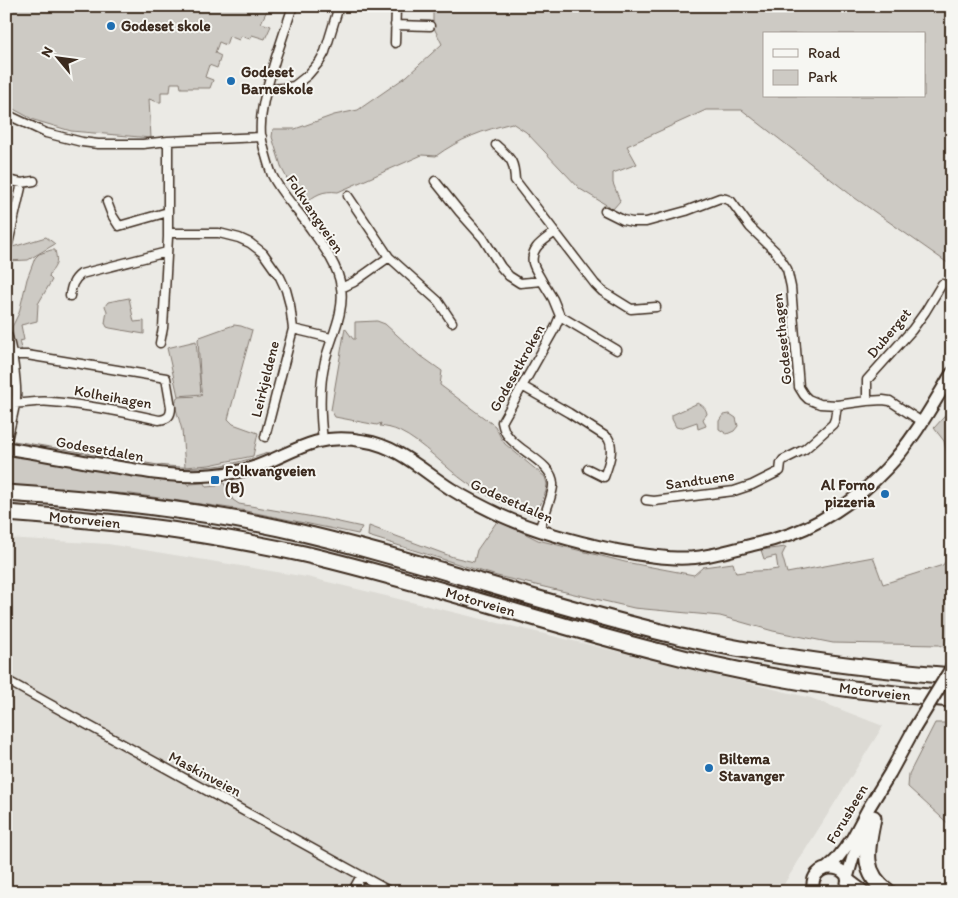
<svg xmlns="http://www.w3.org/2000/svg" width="958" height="898" viewBox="0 0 958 898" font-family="Itim,sans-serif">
<rect width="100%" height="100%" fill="#ebeae5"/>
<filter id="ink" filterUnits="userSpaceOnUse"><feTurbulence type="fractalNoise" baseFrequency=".02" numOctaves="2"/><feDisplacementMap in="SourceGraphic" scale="10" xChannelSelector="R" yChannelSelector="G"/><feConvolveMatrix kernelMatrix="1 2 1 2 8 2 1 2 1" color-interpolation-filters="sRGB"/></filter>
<g filter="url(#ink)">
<path fill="#dcdad4" d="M 6,538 L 108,544 L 307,577 L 811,698 L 883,726 L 779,892 L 6,892 Z"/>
<path fill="#cdcac4" stroke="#847a71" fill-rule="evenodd" d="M 6,6 L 269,6 L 261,23 L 271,26 L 265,39 L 252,35 L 250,39 L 241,36 L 239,40 L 229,36 L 226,45 L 219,42 L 215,53 L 221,56 L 217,68 L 209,65 L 205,77 L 213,80 L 210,88 L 181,88 L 180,83 L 171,83 L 170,92 L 161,92 L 161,102 L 158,102 L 149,99 L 151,138 L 71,131 L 34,120 L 6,105 Z
M 433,6 L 952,6 L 952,266 L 855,198 L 742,110 L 706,110 L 627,146 L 637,164 L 613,173 L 613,183 L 620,201 L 613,209 L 580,189 L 526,132 L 512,123 C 484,130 459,139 436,156 L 422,155 L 338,192 C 322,190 315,195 303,205 L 291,186 L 282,169 L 272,137 L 273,129 L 295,129 L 334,115 L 358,110 L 407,76 L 442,44 L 433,26 ZM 764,34 L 924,34 L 924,96 L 764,96 Z
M 46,237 L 55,244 L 28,260 L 6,261 L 6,249 Z
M 51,250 L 55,250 C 56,256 58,261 55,266 C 53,271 50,271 49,277 L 52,280 L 38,304 L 37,321 L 21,325 L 24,340 L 19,341 L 22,352 L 15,350 L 12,327 L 19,313 L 27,279 L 35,258 L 39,254 Z
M 129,298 L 134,322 L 144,321 L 144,334 L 110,328 L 107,327 L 105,323 L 107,311 L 105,306 L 108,302 Z
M 377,321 L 385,324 L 420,356 L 421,356 L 442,371 L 440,385 L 495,426 L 501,438 L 505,444 L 545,477 L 547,484 L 546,491 L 537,513 L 533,515 C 512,508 484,495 467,483 C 444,467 424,443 399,431 C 393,428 386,427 380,426 L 381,423 L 377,425 L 335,417 L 331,410 L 345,328 L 353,339 L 355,339 L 355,322 Z
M 234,325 L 241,326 L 252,330 L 228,419 L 233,424 L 258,433 L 253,456 L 209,465 L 185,467 L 182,430 L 175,405 L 177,397 L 201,396 L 202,394 L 178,396 L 167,348 L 196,341 L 201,392 L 198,339 L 200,337 L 225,328 Z
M 698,403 C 703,406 706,408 707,414 L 703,419 L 706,426 L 698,429 L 697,422 L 680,428 L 676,427 L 672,419 L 672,415 Z
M 952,408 L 952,475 L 944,441 L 934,428 Z
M 730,414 L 736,418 L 738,426 L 734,431 L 727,434 L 719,429 L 719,421 L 723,415 Z
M 14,441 L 158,465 C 200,470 230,467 270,452 L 272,456 L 253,462 L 224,470 L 169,471 L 18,444 Z
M 6,452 L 183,479 L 189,486 L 190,484 L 204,483 L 206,487 L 217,486 L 218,483 L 224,483 L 233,500 L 239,504 L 325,519 L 362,527 L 358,534 L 236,509 L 131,494 L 6,486 Z
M 498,520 L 538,540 L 625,562 L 694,575 L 703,567 L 733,563 L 736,573 C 750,570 764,572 778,569 L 776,556 L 764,559 L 761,550 L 786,547 L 782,555 L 787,573 L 873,557 L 883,584 L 943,565 L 952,552 L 952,651 L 939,645 L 833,643 L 773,631 L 720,616 L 634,608 L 497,576 L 368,536 L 369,526 L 453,557 L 474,562 L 477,550 Z
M 935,723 L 952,723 L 952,827 L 908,787 L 909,774 Z"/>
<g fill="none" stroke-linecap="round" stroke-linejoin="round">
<defs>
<path id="minor" d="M 293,6 C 287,23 282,40 276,57 C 269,82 259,108 261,135 C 262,143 269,167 272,175 C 280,192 294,206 305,221 C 319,241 338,263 341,287 C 345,313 331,337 325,361 C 319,386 320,415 323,440
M 395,25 L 430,26
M 395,43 L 396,6
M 266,88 L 271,89 L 283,88 L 294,86 L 308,75 L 320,61 L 325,52 L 339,6
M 6,114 L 46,133 L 82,142 L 98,144 L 143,144 L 168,141 L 262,137
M 496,145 C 511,159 514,160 515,180 L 595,284 L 602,291 L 631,309 L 656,307
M 6,180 L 22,183 L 34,181
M 435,181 L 459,211 L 483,238 L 501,267 L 509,276 L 520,283 L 542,281 L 553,299 L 560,316 L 617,350
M 348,196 L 389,257 L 438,301 L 452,322
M 107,202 L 112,215 L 119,226 L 168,212
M 605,211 L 623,220 L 632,222 L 646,222 L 686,211 L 720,198 L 726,199 L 731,201 L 750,227 L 776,252 L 787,269 L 791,287 L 799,387 L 804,395 L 808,399 L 820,404 L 837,405 L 867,401 L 883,400 L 890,401 L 922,422
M 168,233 L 219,233 L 239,238 L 250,243 L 263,253 L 280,277 L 286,290 L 290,305 L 293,329 L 265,437
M 6,245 L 8,244 L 22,183
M 542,281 C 539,275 535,270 533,263 C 530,247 544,241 555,232
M 341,288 L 354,282 L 389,257
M 70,296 C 71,287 73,280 81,274 L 167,252
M 293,329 L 331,338
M 6,333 C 12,343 17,385 16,398 C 14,413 10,428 6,443
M 160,343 L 163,328 L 168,237 L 168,141
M 522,386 L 569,413 L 608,438 C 615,449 608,466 604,477 L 588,469
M 867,401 L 867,380 L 912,330 L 925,312 L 942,284
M 6,403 C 22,405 37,400 52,402 C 88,405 124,412 159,420 C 168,419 171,416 171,407 L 166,378 L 27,355 L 12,355
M 646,500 L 654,501 L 734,491 L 752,485 L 780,471 L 781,463 L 783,460 L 805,449 L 833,424 L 835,419 L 837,405
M 539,530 C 543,518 552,498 553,486 C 555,464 519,452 508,436 C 504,432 503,427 502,422 L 555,328 L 560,316
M 6,680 L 391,892
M 352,892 L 361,876"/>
<path id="secondary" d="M 6,448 C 43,454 79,461 116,467 C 147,472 179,478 211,475 C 224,474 239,472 252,468 C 274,461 294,448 316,442 C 331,438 348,438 364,441 C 398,446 423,471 451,489 C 467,499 485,508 502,516 C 538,532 576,542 614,550 C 637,554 664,559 687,558 C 705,558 727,551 744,547 C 755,544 765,542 775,539 C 817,528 857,500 886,469 C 913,441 932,406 952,373
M 827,868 L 836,860 L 852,839 L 868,809 L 890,773 L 914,729
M 847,878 L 853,857 L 868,829
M 814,892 C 805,860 857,860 848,892"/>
<g id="motorway">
<path d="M 6,493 C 98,499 190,509 280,528 C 412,557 538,603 669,634 C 762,656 856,668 952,676"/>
<path id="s1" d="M 6,513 C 106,520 206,532 304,554 C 424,582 541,622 660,652 C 755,677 853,692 952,699"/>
<path d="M 873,818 C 867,848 860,872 888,892"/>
<path d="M 849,883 L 861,892"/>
</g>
</defs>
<use href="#minor" stroke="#3b2a1e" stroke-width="11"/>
<use href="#secondary" stroke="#3b2a1e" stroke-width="15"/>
<use href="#motorway" stroke="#3b2a1e" stroke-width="19"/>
<use href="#minor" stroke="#f6f6f2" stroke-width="8"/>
<use href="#secondary" stroke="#f6f6f2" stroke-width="11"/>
<use href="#motorway" stroke="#f6f6f2" stroke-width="15"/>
<defs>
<path id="secondary-bridge" d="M 914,729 L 952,667"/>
</defs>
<use href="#secondary-bridge" stroke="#3b2a1e" stroke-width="15" stroke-linecap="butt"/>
<use href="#secondary-bridge" stroke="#f6f6f2" stroke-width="11"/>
</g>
</g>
<g fill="#1f6fb2" stroke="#f6f6f2" stroke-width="2">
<circle cx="111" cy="26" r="5"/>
<circle cx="231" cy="81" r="5"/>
<rect x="210" y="475" width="10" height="10" rx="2.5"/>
<circle cx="885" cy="494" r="5"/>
<circle cx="709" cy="768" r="5"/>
</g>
<g text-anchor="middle" stroke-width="4" stroke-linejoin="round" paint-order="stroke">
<g font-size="15" font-weight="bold" fill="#3b2a1e" stroke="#f6f6f2" text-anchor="start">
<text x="121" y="31">Godeset skole</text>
<text x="241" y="77">Godeset<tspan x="241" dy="17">Barneskole</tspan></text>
<text x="225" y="476">Folkvangveien<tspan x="225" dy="17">(B)</tspan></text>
<text x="875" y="490" text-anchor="end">Al Forno<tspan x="875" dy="17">pizzeria</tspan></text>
<text x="719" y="764">Biltema<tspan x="719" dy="17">Stavanger</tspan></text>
</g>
<g font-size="15" fill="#3b2a1e" stroke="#f6f6f2">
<text transform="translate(315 214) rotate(56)" y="5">Folkvangveien</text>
<text transform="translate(889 333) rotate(-50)" y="5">Duberget</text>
<text transform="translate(782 339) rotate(-96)" y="5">Godesethagen</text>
<text transform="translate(517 368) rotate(-61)" y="5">Godesetkroken</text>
<text transform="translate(265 379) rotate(-76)" y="5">Leirkjeldene</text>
<text transform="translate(113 397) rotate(10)" y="5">Kolheihagen</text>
<text transform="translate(100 449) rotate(10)" y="5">Godesetdalen</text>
<text transform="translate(700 480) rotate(-8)" y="5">Sandtuene</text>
<text transform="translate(512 501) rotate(24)" y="5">Godesetdalen</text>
<text dy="5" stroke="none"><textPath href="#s1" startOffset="79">Motorveien</textPath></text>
<text dy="5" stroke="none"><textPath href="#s1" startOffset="484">Motorveien</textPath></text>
<text dy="5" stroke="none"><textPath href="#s1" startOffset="889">Motorveien</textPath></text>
<text transform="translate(205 774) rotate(28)" y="5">Maskinveien</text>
<text transform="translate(847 814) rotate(-59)" y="5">Forusbeen</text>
</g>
</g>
<rect width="958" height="898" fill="none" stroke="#f6f6f2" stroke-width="25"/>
<rect x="12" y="12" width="933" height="873" fill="none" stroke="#3b2a1e" stroke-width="2" filter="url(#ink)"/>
<rect x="763" y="32" width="162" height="65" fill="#f6f6f2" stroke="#aba49d"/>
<rect x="773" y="49" width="25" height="8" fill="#f6f6f2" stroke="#aba49d"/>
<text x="808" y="58" font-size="15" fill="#3b2a1e">Road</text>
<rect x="773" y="70" width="25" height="15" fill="#cdcac4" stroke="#aba49d"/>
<text x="808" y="82" font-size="15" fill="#3b2a1e">Park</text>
<g transform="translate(58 58) rotate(299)" stroke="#f6f6f2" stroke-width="4" paint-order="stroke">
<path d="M0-4L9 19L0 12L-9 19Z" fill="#3b2a1e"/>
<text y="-8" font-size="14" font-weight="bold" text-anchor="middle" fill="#3b2a1e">N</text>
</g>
</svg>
